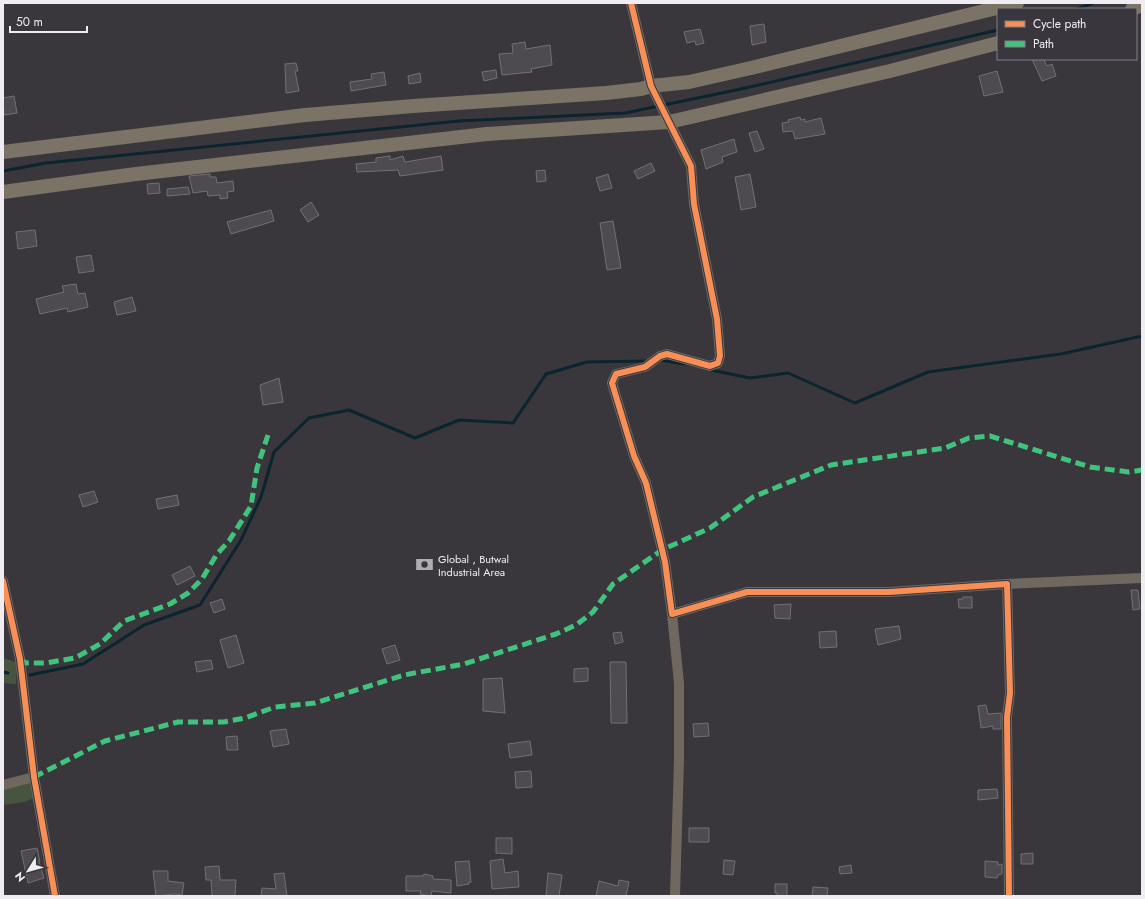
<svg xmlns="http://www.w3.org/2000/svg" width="1145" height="899" viewBox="0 0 1145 899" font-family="Jost,sans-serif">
<rect width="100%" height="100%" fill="#39373c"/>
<path fill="#475440" d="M 3,658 L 16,662 L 16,684 L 3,683 Z
M 31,781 L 34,798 L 24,802 L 3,805 L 3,788 Z"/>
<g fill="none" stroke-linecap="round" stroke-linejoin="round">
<path stroke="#0b242d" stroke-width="3" d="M 1077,9 L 1093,3
M 3,171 L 46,163 L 459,121 L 625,113 L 741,89 L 998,30
M 660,360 L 684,364
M 711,370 L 750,378 L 788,373 L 855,403 L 928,372 L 1061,354 L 1142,336
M 3,672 L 8,673
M 30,675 L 83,664 L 144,625 L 200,605 L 241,540 L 261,497 L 274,452 L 309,418 L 349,410 L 415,438 L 459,420 L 513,423 L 546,374 L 587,362 L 648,361"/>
</g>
<path fill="#4d4b4f" stroke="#727074" d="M 764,24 L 766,42 L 752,45 L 750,26 Z
M 700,29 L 704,43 L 696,45 L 695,41 L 687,43 L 684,32 Z
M 525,42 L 526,49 L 550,45 L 552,65 L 531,69 L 532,72 L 502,75 L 499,54 L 513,53 L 512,44 Z
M 1032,59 L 1043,59 L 1047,66 L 1052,64 L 1056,76 L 1042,81 Z
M 296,63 L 298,71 L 295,71 L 299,91 L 286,93 L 285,64 Z
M 496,70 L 497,78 L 484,81 L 482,72 Z
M 997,71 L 1003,92 L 984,96 L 979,76 Z
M 384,72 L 386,85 L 351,91 L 350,82 L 372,79 L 371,74 Z
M 420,73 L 421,82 L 409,84 L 408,76 Z
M 14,96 L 17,113 L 4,115 L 3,98 Z
M 800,117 L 801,120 L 805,119 L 805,122 L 821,118 L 825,134 L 795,139 L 793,131 L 783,132 L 782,123 L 789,122 L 788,120 Z
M 757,131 L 764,149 L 755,152 L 749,133 Z
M 734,139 L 737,152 L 722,157 L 723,162 L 706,169 L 701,150 Z
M 390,156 L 390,160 L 403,156 L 405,162 L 441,156 L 443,170 L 400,176 L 398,170 L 357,172 L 356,164 L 376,162 L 376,158 Z
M 651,163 L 655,171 L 638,179 L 634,171 Z
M 545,170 L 546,181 L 537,182 L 536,171 Z
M 210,174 L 210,177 L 216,177 L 217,183 L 233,181 L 234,191 L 227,192 L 228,198 L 220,199 L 220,195 L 208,196 L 207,191 L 193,193 L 189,176 Z
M 608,174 L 612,188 L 600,191 L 596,178 Z
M 750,174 L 756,207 L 741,210 L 735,177 Z
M 159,183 L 160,193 L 148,194 L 147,184 Z
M 188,187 L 190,194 L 167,196 L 167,189 Z
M 311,202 L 319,215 L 308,222 L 300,210 Z
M 271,210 L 274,221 L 231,234 L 227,222 Z
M 613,221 L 621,268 L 607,270 L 600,223 Z
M 35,230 L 37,246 L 18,249 L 16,232 Z
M 91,255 L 94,271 L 79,273 L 76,257 Z
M 76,284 L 78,294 L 85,293 L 88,307 L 68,312 L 67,308 L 40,314 L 36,299 L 64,292 L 62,286 Z
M 132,297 L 136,311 L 117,315 L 114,302 Z
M 279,378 L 283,402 L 263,405 L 260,385 Z
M 94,491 L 98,502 L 83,507 L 79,495 Z
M 177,495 L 179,505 L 158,509 L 156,499 Z
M 190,566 L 195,576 L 177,585 L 172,575 Z
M 1131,590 L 1138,590 L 1140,609 L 1133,610 Z
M 963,597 L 972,597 L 972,608 L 959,608 L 958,599 L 963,599 Z
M 222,599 L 225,609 L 214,613 L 210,603 Z
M 791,604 L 790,619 L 775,618 L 774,605 Z
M 899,626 L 901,639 L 878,645 L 875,629 Z
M 836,631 L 837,647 L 820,648 L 819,632 Z
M 621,632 L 623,642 L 615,644 L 613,633 Z
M 236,635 L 244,663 L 228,668 L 220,640 Z
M 395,645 L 400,660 L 387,664 L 382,649 Z
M 211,660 L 213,669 L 197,672 L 195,662 Z
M 610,662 L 626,662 L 627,723 L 611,723 Z
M 588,668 L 588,681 L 574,682 L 574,669 Z
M 502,678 L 505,713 L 483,711 L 483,679 Z
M 986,705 L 988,714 L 1001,713 L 1001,729 L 993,729 L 993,726 L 981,728 L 978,706 Z
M 708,723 L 709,736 L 694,737 L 693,724 Z
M 286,729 L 289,744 L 273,747 L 270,731 Z
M 237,736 L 238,750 L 227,750 L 226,737 Z
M 530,741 L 532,755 L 510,758 L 508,744 Z
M 531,771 L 532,787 L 516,788 L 515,772 Z
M 997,789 L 998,798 L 978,800 L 978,790 Z
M 689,828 L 709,828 L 709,842 L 689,842 Z
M 496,838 L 512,838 L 512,854 L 496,853 Z
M 37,848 L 40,862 L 39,862 L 44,878 L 28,883 L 21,851 Z
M 1033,853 L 1033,864 L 1021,864 L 1021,854 Z
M 503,859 L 505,873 L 518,871 L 519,887 L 492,889 L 490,861 Z
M 724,860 L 735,861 L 733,875 L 723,874 Z
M 469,861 L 471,882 L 469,882 L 469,884 L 457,886 L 455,862 Z
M 985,861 L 998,862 L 998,865 L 1002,864 L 1002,874 L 998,875 L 997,878 L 985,877 Z
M 851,865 L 852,873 L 840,874 L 839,867 Z
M 219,866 L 220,880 L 236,880 L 235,896 L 212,896 L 211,880 L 206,880 L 205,867 Z
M 153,871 L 168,871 L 168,881 L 184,883 L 182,895 L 174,894 L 156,896 Z
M 284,873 L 287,896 L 261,896 L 262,888 L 276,889 L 274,874 Z
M 548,873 L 562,875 L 559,896 L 546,896 Z
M 424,874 L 433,876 L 433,879 L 451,880 L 451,893 L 432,891 L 431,896 L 420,894 L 421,891 L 406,891 L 406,876 L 423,876 Z
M 619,880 L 629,882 L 626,896 L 596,896 L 599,881 L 618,886 Z
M 775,884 L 787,884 L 787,896 L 777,896 L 777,893 L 775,893 Z
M 813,887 L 828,888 L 827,896 L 812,896 Z"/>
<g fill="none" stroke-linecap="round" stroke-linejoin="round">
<path stroke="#6e685f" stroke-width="10" d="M 631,3 L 651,86 L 691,166 L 694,204 L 717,319 L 720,356 L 718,363 L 710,366 L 667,354 L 660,356 L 645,367 L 616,374 L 612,383 L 634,456 L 646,483 L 665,562 L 672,614 L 747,592 L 889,592 L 1007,584 L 1010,693 L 1007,717 L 1009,896
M 3,581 L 20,659 L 34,777 L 55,896
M 1007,584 L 1142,578
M 672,614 L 679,683 L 679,759 L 675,896
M 3,785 L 34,777"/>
<path stroke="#7a7366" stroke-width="14" d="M 1132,9 L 1142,5
M 3,152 L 305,115 L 413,106 L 606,93 L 641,89 L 651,86 L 689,82 L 751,68 L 1017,3
M 3,192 L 136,174 L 487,134 L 669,122 L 890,71 L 998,43"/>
<path stroke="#40c37c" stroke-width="5" stroke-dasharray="10 5" stroke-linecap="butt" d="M 20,659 L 26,663 L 46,663 L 75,658 L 100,644 L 124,621 L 170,604 L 188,593 L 202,579 L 217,554 L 229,541 L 251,506 L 257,468 L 268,435
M 34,777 L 105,741 L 178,722 L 224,722 L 245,718 L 275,707 L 315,703 L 404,675 L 464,664 L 556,634 L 576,625 L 593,612 L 613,584 L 662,550 L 710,528 L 753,497 L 831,465 L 945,448 L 969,438 L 990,436 L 1090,467 L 1129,472 L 1142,470"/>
<defs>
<path id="cycleway" d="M 631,3 L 651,86 L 691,166 L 694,204 L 717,319 L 720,356 L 718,363 L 710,366 L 667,354 L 660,356 L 645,367 L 616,374 L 612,383 L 634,456 L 646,483 L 665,562 L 672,614 L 747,592 L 889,592 L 1007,584 L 1010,693 L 1007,717 L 1009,896
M 3,581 L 20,659 L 34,777 L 55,896"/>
</defs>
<use href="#cycleway" stroke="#39363d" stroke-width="8"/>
<use href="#cycleway" stroke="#f78f57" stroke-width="6"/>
</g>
<defs>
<symbol id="bank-bare" viewBox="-9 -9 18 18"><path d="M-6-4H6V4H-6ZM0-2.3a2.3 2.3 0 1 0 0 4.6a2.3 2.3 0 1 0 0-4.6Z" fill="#afadb2" stroke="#39363d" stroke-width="2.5" paint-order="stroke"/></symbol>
</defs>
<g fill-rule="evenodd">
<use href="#bank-bare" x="412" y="552" width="25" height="25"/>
</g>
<g text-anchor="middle" stroke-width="4" stroke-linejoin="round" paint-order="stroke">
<g font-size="11" fill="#efedf2" stroke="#39363d" text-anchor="start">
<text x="438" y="563">Global , Butwal<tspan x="438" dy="13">Industrial Area</tspan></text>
</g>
</g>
<rect width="1145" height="899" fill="none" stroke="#efedf2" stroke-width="8"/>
<rect x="997" y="8" width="140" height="52" fill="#39363d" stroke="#827f85"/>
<rect x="1005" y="21" width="20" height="6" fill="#f78f57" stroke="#827f85"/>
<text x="1033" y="28" font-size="12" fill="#efedf2">Cycle path</text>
<rect x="1005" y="41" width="20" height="6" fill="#40c37c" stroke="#827f85"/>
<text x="1033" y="48" font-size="12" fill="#efedf2">Path</text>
<g transform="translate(28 871) rotate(233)" stroke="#39363d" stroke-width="3" paint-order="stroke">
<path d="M0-3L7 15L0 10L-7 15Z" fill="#efedf2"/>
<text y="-6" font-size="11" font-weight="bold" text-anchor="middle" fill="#efedf2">N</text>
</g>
<path d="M10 26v6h77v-6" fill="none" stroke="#efedf2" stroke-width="2"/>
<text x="16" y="26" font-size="12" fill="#efedf2" stroke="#39363d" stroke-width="3" paint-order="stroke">50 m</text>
</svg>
